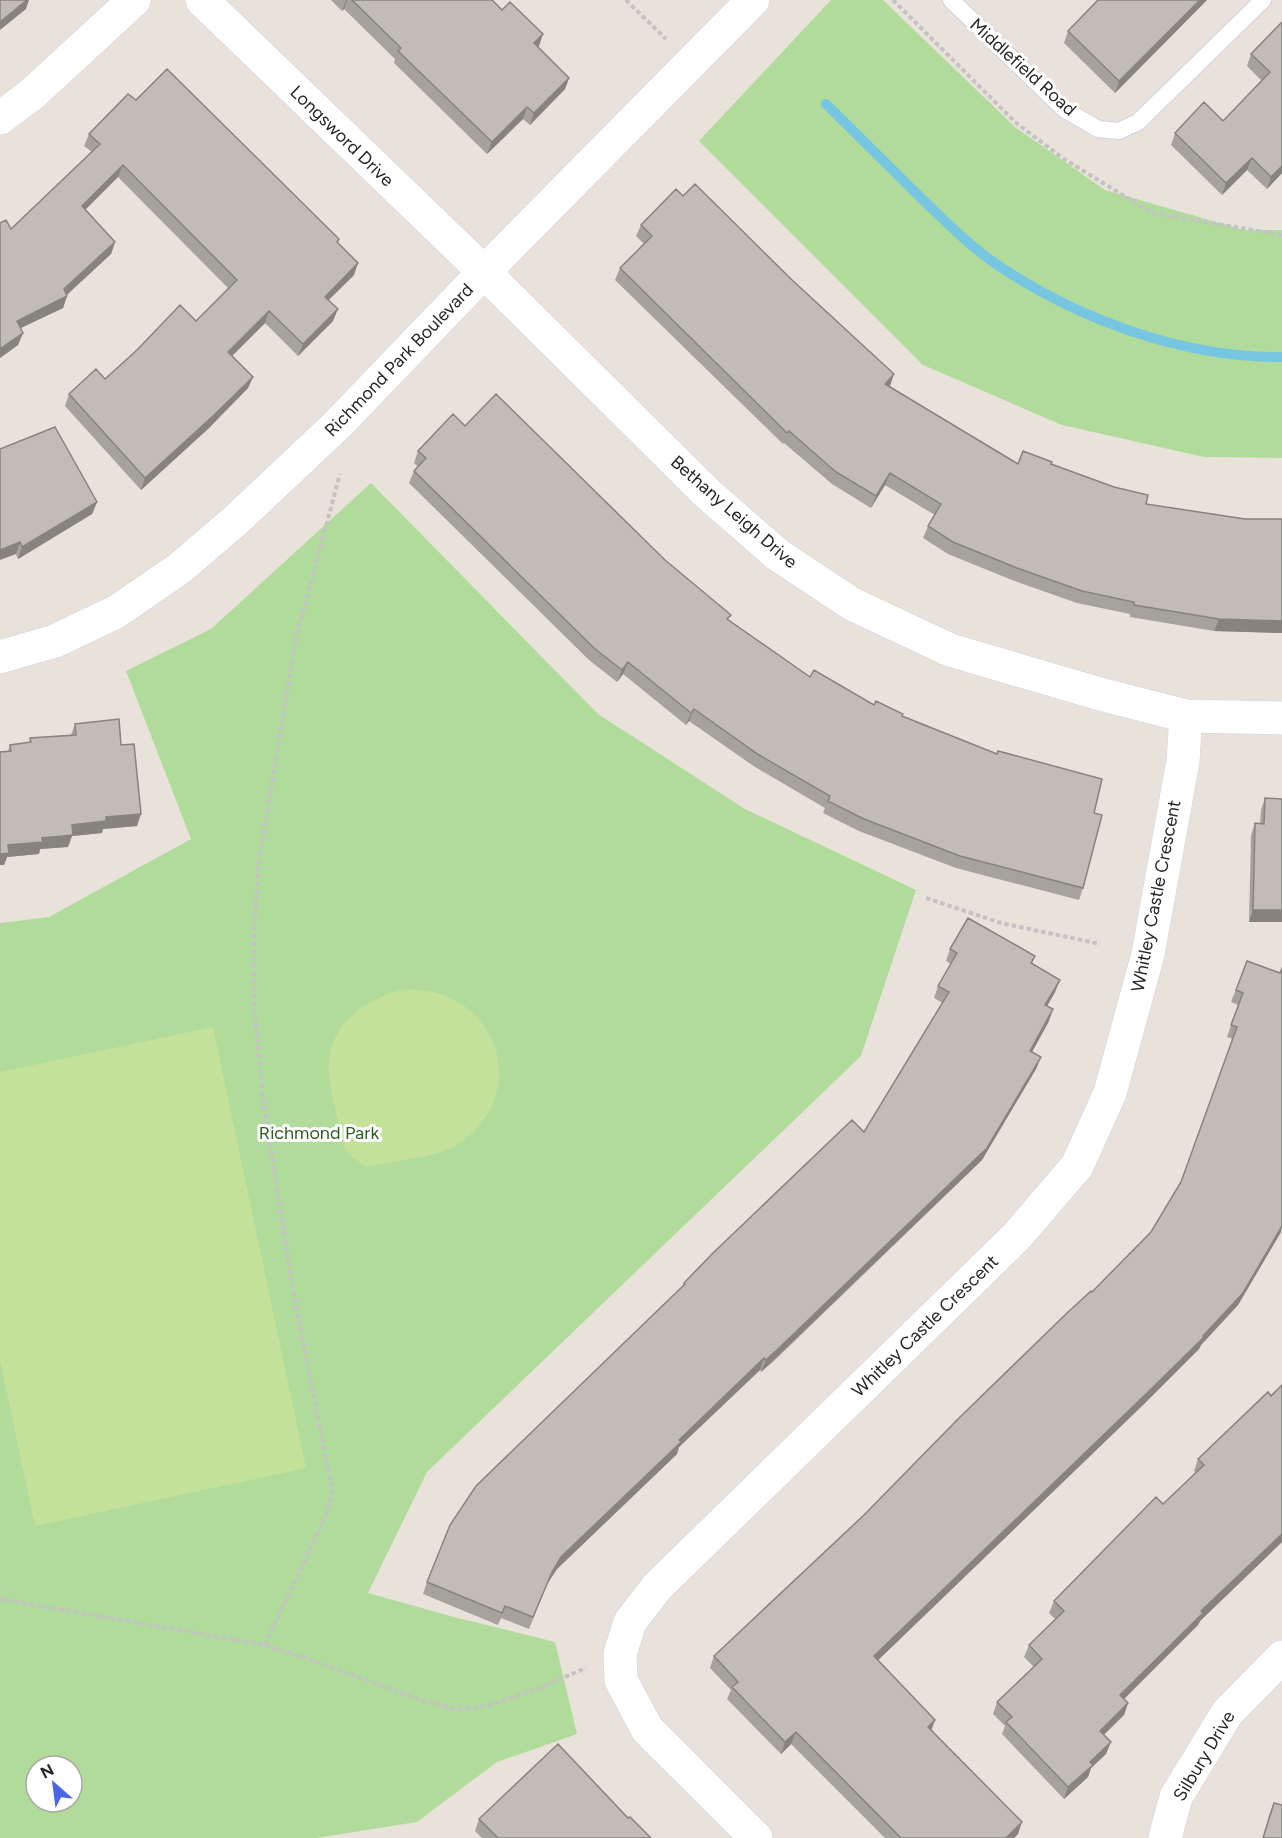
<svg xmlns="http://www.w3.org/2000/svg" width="1282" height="1838" viewBox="0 0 1282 1838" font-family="Figtree,sans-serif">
<rect width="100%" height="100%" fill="#e9e2da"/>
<path fill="#b1db9b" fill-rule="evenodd" d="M 831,0 L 883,0 L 1015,127 L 1105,190 L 1244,230 L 1282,230 L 1282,458 L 1204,457 L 1062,425 L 923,365 L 699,141 Z
M 371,483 L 598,714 L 745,809 L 916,890 L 861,1056 L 427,1472 L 368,1593 L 454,1617 L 555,1642 L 577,1734 L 497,1762 L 417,1822 L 316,1838 L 0,1838 L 0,923 L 49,917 L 191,839 L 126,671 L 211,629 ZM 36,1766 L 72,1766 L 72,1802 L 36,1802 Z"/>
<path fill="#c3e198" d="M 401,990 C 495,982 538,1094 455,1146 C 437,1157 388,1162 366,1167 C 360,1162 353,1158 348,1153 C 342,1146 339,1122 336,1113 C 332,1094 326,1074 330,1054 C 335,1021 371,997 401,990 Z
M 213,1027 L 306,1468 L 35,1526 L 0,1360 L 0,1072 Z"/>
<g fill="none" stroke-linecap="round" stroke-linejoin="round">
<path stroke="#76c6e2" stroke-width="10" d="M 826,104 C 856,134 887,164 917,194 C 943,219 969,246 999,266 C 1080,320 1184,358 1282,357"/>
<defs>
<path id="lane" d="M 951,0 L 1064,109 L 1098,129 L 1119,131 L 1138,122 L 1263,0"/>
<path id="street" d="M 202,0 L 484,272 L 708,494 L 778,555 L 852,604 L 950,650 L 1100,694 L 1186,716 L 1282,718
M 0,118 L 32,94 L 134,0
M 756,1838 L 647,1729 L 621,1680 L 620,1654 L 630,1622 L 657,1587 L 1016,1237 L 1077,1166 L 1110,1093 L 1148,954 L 1183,761 L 1186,716
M 1165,1838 L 1176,1797 L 1227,1713 L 1282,1657"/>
<path id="secondary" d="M 0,657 L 55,641 L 116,612 L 180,568 L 236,520 L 337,425 L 484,272 L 753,0"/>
</defs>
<use href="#lane" stroke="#d0d3df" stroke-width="18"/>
<use href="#street" stroke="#d0d3df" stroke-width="34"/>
<use href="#secondary" stroke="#d0d3df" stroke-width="34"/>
<path stroke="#c3c3c3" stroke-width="4" stroke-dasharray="4.5 3" stroke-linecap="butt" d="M 626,0 L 666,39
M 893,0 L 1015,122 L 1064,159 L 1152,213 L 1282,235
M 926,898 L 1001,923 L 1100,944
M 0,1599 L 265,1645 L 317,1662 L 415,1698 L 454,1709 L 466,1709 L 490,1705 L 534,1690 L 586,1668
M 265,1645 L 328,1511 L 332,1489 L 293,1290 L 263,1099 L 254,1003 L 254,930 L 259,862 L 296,638 L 340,474"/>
<use href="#lane" stroke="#fff" stroke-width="16"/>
<use href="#street" stroke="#fff" stroke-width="33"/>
<use href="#secondary" stroke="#fff" stroke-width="33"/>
</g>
<path fill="#a6a29d" d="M 331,0 L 492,0 L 569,78 L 565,89 L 530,125 L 523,119 L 487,154 L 394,63 L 395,59 L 344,9 L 342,11 Z
M 1098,0 L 1207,0 L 1115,93 L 1064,43 L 1068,31 Z
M 1282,22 L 1282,173 L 1267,189 L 1247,170 L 1222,195 L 1171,145 L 1175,133 L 1223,121 L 1262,81 L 1247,66 L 1251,54 Z
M 136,100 L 339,239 L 338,243 L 354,275 L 329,300 L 333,321 L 298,356 L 265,323 L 232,356 L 253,377 L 248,388 L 209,428 L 141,490 L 65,406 L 69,394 L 105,379 L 196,321 L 228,288 L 118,177 L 85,210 L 115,242 L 111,254 L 67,295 L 67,296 L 63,308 L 21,328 L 23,333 L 18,345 L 0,358 L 0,223 L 11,229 L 92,152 L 84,146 L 89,134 Z
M 641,225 L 889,387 L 1018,464 L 1051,464 L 1146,504 L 1245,519 L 1282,519 L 1282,633 L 1214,631 L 1130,617 L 1130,614 L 1077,603 L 1012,580 L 948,554 L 923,538 L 928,526 L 935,515 L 885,485 L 871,508 L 832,484 L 784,443 L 783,444 L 615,280 L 620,268 L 644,244 L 636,236 Z
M 465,426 L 665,560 L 729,620 L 810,677 L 874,705 L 902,716 L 1094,813 L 1083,888 L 1079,900 L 956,868 L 859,831 L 823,813 L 825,808 L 755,767 L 689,721 L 686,725 L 623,674 L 617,682 L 589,660 L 409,483 L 414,471 L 418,467 L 414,463 L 418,451 Z
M 0,449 L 97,502 L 92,514 L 18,559 L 16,554 Z
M 75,724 L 121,745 L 137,826 L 103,829 L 102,833 L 72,836 L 68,847 L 40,849 L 39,854 L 7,857 L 4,865 L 0,865 L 0,752 L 8,751 L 10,745 L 29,743 L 30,738 L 71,735 Z
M 1265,798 L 1282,922 L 1249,922 L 1251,835 L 1255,823 L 1260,824 L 1261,810 Z
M 950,949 L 1035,956 L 1032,964 L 1060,980 L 1055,992 L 1047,1006 L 1049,1021 L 1032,1052 L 1041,1057 L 1036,1069 L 982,1160 L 774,1361 L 761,1372 L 760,1370 L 679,1447 L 677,1454 L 557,1569 L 547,1584 L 529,1629 L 501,1618 L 498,1625 L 423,1594 L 427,1582 L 682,1287 L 684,1283 L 864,1132 L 943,1003 L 934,998 L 938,986 L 951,964 L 946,961 Z
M 1247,961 L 1280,973 L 1282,968 L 1281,1232 L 1238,1305 L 1201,1345 L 1199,1349 L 1143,1405 L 878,1660 L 932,1730 L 1018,1834 L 1014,1838 L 885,1838 L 791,1744 L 781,1754 L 727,1699 L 731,1690 L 710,1668 L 714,1656 L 864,1515 L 1092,1292 L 1151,1232 L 1181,1182 L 1233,1039 L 1227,1037 L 1238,1005 L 1231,1002 Z
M 1282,1385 L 1282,1542 L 1200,1621 L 1198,1625 L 1124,1699 L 1128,1703 L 1124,1715 L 1104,1735 L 1106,1754 L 1091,1768 L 1088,1777 L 1064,1799 L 1002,1734 L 1005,1726 L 993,1714 L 997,1702 L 1034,1667 L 1024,1657 L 1029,1645 L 1055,1619 L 1049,1613 L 1054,1601 L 1163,1504 L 1196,1473 L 1194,1471 L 1198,1459 Z
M 1274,1803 L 1282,1838 L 1263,1838 L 1269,1815 Z
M 628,1818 L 651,1838 L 482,1838 L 475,1831 L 479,1819 Z"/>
<path fill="#878480" d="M 27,0 L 29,0 L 26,9 L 0,30 L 0,22 Z
M 346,0 L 347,0 L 344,9 L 342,11 Z
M 1200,0 L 1207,0 L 1115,93 L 1119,81 Z
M 543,34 L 539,46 L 530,55 L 534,43 Z
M 569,78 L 565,89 L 530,125 L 534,113 Z
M 527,107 L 523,119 L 487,154 L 492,142 Z
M 1252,158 L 1247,170 L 1222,195 L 1226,183 Z
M 123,165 L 118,177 L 77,218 L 82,206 Z
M 1282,166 L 1282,173 L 1267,189 L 1271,177 Z
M 115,242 L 111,254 L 64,297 L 67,296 L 63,308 L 12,332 L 17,321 L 64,289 Z
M 358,263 L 354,275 L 320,308 L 325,297 Z
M 338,309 L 333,321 L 298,356 L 303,344 Z
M 269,311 L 265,323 L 224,364 L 228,352 Z
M 23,333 L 18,345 L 0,358 L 0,349 Z
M 894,374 L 890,386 L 881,396 L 885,384 Z
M 253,377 L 248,388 L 209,428 L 141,490 L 145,478 Z
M 890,473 L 885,485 L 871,508 L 876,496 Z
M 97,502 L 92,514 L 18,559 L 22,547 Z
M 20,542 L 16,554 L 0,560 L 0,550 Z
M 1219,619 L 1282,621 L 1282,633 L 1214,631 Z
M 628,662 L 623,674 L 617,682 L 622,670 Z
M 694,709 L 689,721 L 686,725 L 691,713 Z
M 141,814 L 137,826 L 103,829 L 102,833 L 72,836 L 68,847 L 40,849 L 39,854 L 7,857 L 4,865 L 0,865 L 0,854 L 8,845 L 42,838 L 72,825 L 106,817 Z
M 1253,910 L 1282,910 L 1282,922 L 1249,922 Z
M 1060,980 L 1055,992 L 1041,1017 L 1045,1005 Z
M 1053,1009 L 1049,1021 L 1026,1063 L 1030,1051 Z
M 1041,1057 L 1036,1069 L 982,1160 L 761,1372 L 766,1360 Z
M 1282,1226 L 1281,1232 L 1238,1305 L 1201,1345 L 1199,1349 L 1143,1405 L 870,1668 L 874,1656 L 1203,1336 Z
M 764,1358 L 760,1370 L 679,1447 L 677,1454 L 557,1569 L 547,1584 L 529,1629 L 552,1572 L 561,1557 L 679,1440 Z
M 1282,1534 L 1282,1542 L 1200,1621 L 1198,1625 L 1116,1707 L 1120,1695 L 1201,1611 Z
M 1128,1703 L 1124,1715 L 1095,1743 L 1100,1731 Z
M 935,1720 L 931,1732 L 928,1727 Z
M 796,1732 L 791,1744 L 781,1754 L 785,1742 Z
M 1111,1742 L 1106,1754 L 1091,1768 L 1088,1777 L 1064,1799 L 1068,1787 L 1090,1762 Z
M 1022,1822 L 1018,1834 L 1014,1838 L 1006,1838 Z"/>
<path fill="#c1bcb7" stroke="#878480" stroke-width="1.5" d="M 0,0 L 27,0 L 0,22 Z
M 352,0 L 492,0 L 502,10 L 510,2 L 543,34 L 534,43 L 569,78 L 534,113 L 527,107 L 492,142 L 398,51 L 401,48 Z
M 1098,0 L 1200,0 L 1119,81 L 1068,31 Z
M 1282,22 L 1282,166 L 1271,177 L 1252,158 L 1226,183 L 1175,133 L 1204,102 L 1223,121 L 1270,72 L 1251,54 Z
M 167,69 L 339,239 L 337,242 L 358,263 L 325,297 L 338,309 L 303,344 L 269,311 L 228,352 L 253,377 L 213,416 L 145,478 L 69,394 L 96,369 L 105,379 L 137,350 L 180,305 L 196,321 L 237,280 L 123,165 L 82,206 L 115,242 L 64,289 L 67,296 L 17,321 L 23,333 L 0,349 L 0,223 L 6,220 L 11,229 L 100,144 L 89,134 L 128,94 L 136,100 Z
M 695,184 L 791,279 L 894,374 L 885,384 L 1018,464 L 1023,451 L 1052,462 L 1051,464 L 1114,487 L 1148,495 L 1146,504 L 1245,519 L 1282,519 L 1282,621 L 1219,619 L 1134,605 L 1134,602 L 1082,591 L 1017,568 L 953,542 L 928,526 L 941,504 L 890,473 L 876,496 L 836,472 L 789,431 L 787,433 L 620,268 L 652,236 L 641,225 L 676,189 L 683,196 Z
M 496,394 L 665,560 L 731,615 L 727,619 L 810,677 L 814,670 L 874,705 L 876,701 L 903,714 L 902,716 L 997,754 L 998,751 L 1102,779 L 1094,813 L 1102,815 L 1083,888 L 960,856 L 864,819 L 828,801 L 830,796 L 759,755 L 694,709 L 691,713 L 628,662 L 622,670 L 594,648 L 414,471 L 426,458 L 418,451 L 453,414 L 465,426 Z
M 55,427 L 97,502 L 22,547 L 20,542 L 0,550 L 0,449 Z
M 119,719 L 121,745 L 134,744 L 141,814 L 106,817 L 106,821 L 72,825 L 73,835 L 42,838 L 43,842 L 8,845 L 9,853 L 0,854 L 0,752 L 11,751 L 10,745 L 31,742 L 30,738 L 76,735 L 75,724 Z
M 1265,798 L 1282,799 L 1282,910 L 1253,910 L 1255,823 L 1264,824 Z
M 968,918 L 1035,956 L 1031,963 L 1060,980 L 1045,1005 L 1053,1009 L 1030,1051 L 1041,1057 L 987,1148 L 778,1349 L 766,1360 L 764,1358 L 679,1440 L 681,1442 L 561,1557 L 552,1572 L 533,1617 L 505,1606 L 502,1613 L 427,1582 L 450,1525 L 476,1486 L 685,1284 L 684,1283 L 713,1253 L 852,1120 L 864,1132 L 949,992 L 938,986 L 957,953 L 950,949 Z
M 1247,961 L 1280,973 L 1282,968 L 1282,1226 L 1243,1293 L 1203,1336 L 1204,1337 L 1147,1393 L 874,1656 L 935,1720 L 928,1727 L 1022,1822 L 1006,1838 L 901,1838 L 796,1732 L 785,1742 L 732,1687 L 738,1682 L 714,1656 L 864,1515 L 958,1419 L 1067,1313 L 1091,1291 L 1092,1292 L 1151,1232 L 1181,1182 L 1237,1027 L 1231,1025 L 1243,993 L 1236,990 Z
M 1282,1385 L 1282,1534 L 1201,1611 L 1203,1613 L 1120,1695 L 1128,1703 L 1100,1731 L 1111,1742 L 1090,1762 L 1093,1765 L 1068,1787 L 1006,1722 L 1012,1717 L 997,1702 L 1042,1659 L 1029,1645 L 1064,1611 L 1054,1601 L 1156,1497 L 1163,1504 L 1204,1465 L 1198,1459 L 1268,1392 L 1271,1396 Z
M 558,1744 L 628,1818 L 630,1817 L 651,1838 L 498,1838 L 479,1819 Z
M 1274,1803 L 1282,1805 L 1282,1838 L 1263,1838 Z"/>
<g text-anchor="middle" stroke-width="6" stroke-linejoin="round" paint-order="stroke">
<g font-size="18" fill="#272727" stroke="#fff">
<text transform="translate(1023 67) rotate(42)" y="6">Middlefield Road</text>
<text transform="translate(342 136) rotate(44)" y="6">Longsword Drive</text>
<text transform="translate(399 360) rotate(-46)" y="6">Richmond Park Boulevard</text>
<text transform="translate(734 512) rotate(41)" y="6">Bethany Leigh Drive</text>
<text transform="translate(1156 896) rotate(-79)" y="6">Whitley Castle Crescent</text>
<text transform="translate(925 1326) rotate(-44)" y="6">Whitley Castle Crescent</text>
<text transform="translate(1204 1756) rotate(-59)" y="6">Silbury Drive</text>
</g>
<g font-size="18" fill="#2d5c1f" stroke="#fff">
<text x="319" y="1139">Richmond Park</text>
</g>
</g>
<g transform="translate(54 1784) rotate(332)"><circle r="28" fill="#ffffff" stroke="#a9a9a9" stroke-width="1.5"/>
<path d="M0-4.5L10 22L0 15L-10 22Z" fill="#4867e8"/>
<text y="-9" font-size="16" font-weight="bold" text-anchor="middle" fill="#272727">N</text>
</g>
</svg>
